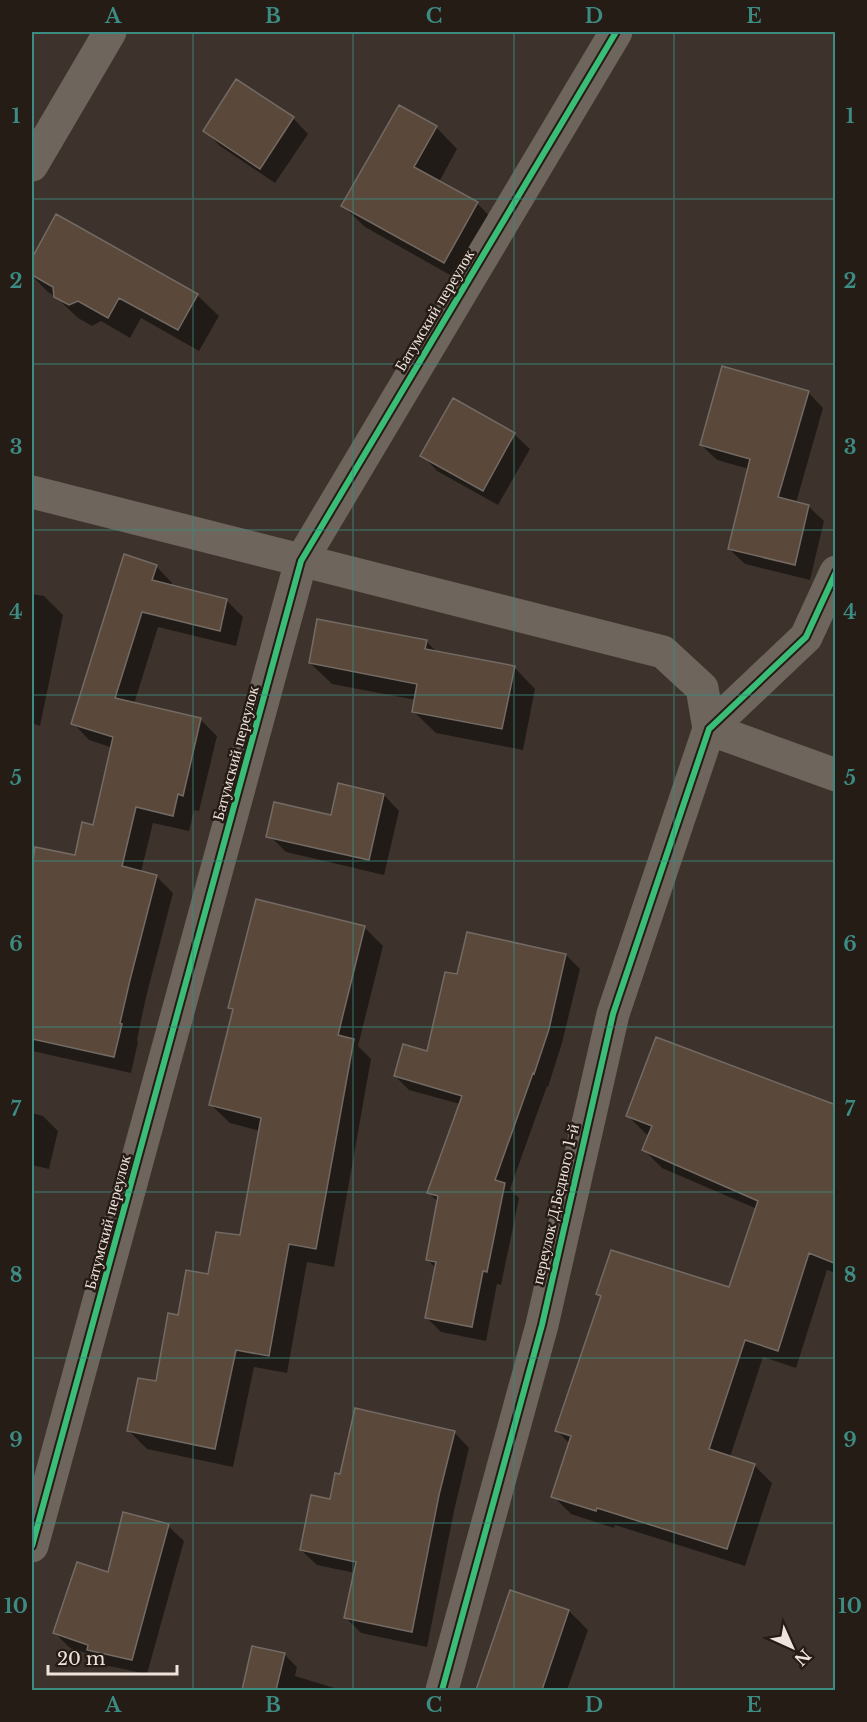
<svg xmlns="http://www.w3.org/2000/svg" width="867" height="1722" viewBox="0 0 867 1722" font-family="'Libre Baskerville',serif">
<rect width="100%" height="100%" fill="#3e332c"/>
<path fill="#0007" d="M 293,118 L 308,134 L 275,183 L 220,146 L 205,131 Z
M 436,127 L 457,149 L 439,182 L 477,203 L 498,225 L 466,284 L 365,227 L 343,206 Z
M 56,216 L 197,295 L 219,316 L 199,351 L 141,318 L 130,338 L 101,321 L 92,326 L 78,318 L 56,297 L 48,292 L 32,276 L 32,261 Z
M 808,392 L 823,408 L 796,503 L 808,506 L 824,521 L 810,580 L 745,564 L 729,549 L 749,469 L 717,460 L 701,445 Z
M 514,434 L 530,449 L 498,505 L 437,471 L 422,455 Z
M 156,566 L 172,583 L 171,587 L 226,600 L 243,617 L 236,646 L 158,627 L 134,704 L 200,719 L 217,736 L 199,811 L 194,810 L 189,831 L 153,823 L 141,872 L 156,876 L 173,893 L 146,997 L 137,1040 L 138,1042 L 131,1073 L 32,1051 L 32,877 L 37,849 L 76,856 L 94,826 L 113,748 L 89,740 L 73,723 Z
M 32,594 L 44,596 L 63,615 L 40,726 L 32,723 Z
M 319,621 L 427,642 L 438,653 L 514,667 L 535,689 L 523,750 L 436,733 L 414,712 L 416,700 L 332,684 L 310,663 Z
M 384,795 L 399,811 L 384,875 L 286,852 L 271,837 L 332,817 Z
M 364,927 L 383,946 L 358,1046 L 371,1059 L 334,1267 L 307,1262 L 287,1373 L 254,1367 L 233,1467 L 147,1449 L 128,1430 L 157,1383 L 179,1317 L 210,1276 L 241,1237 L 260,1131 L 230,1123 L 211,1105 L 234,1012 L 230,1008 Z
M 566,955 L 580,969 L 562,1043 L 548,1087 L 547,1086 L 510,1189 L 519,1198 L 501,1285 L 497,1284 L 486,1341 L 441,1332 L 427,1318 L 437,1269 L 428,1260 L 439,1203 L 429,1193 L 460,1104 L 409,1090 L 395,1076 L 428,1053 L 458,976 Z
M 836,1106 L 836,1273 L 827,1270 L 796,1368 L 763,1357 L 730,1457 L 754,1465 L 772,1483 L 745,1566 L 615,1525 L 614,1528 L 571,1514 L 553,1496 L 570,1444 L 557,1431 L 602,1298 L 598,1294 L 730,1289 L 757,1209 L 662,1168 L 644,1150 L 650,1135 L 646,1134 L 628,1116 Z
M 32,1113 L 43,1116 L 58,1131 L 49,1169 L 32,1165 Z
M 454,1432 L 469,1448 L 454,1511 L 427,1647 L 361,1633 L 345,1617 L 355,1573 L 317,1565 L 301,1550 L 331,1501 Z
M 168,1526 L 184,1541 L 147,1674 L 104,1665 L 96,1656 L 70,1648 L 55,1633 L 109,1574 Z
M 511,1592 L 569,1611 L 588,1630 L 567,1690 L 478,1690 Z
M 253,1647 L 284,1654 L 297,1667 L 295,1676 L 341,1690 L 244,1690 Z"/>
<path fill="#5a493b" stroke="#736a64" stroke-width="1.5" d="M 236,79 L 294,117 L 260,169 L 203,131 Z
M 399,105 L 437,126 L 414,167 L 478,202 L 444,263 L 341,206 Z
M 56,214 L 198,294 L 178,330 L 119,298 L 108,318 L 78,301 L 69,305 L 54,297 L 53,287 L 32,275 L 32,258 Z
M 722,366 L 809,391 L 778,497 L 809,505 L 795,565 L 728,549 L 750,459 L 700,445 Z
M 453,398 L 515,433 L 483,491 L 420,456 Z
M 124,554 L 157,565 L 152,580 L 227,599 L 220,631 L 142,612 L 115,698 L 201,718 L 183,796 L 178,794 L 173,816 L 136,807 L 122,866 L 157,875 L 130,980 L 120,1023 L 122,1024 L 114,1057 L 32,1039 L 32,869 L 35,847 L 75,855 L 82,822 L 93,825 L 113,737 L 71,724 Z
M 317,619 L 427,640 L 425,649 L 515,666 L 502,729 L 412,712 L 417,684 L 309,663 Z
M 338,783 L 384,794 L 369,860 L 266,837 L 274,802 L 331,815 Z
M 256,899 L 365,926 L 338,1035 L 354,1039 L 316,1249 L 289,1244 L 269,1356 L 236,1350 L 215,1449 L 127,1431 L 138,1378 L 156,1381 L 168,1313 L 178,1315 L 186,1270 L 208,1274 L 216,1232 L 240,1235 L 261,1118 L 209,1105 L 233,1009 L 228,1008 Z
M 467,932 L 566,954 L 549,1029 L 534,1074 L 533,1073 L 495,1180 L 505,1183 L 487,1272 L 483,1271 L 472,1327 L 425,1318 L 436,1262 L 426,1260 L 438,1196 L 427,1193 L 462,1096 L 394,1076 L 403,1044 L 427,1051 L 445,972 L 457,974 Z
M 656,1037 L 836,1105 L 836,1264 L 809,1253 L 778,1351 L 745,1340 L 709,1449 L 755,1464 L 727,1549 L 597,1508 L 596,1511 L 551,1497 L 571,1436 L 555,1431 L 601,1296 L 596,1294 L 611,1250 L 729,1287 L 758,1201 L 642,1150 L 652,1126 L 626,1116 Z
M 355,1408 L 455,1431 L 439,1495 L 412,1632 L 344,1618 L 356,1562 L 300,1550 L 311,1495 L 330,1499 L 335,1473 L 340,1474 Z
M 123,1512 L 169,1524 L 132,1660 L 87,1650 L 88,1645 L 53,1633 L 77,1562 L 108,1572 Z
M 510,1590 L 569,1610 L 542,1690 L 476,1690 Z
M 252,1646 L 285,1653 L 276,1690 L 242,1690 Z"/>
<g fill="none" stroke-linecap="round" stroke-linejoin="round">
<path stroke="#6e655d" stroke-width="33" d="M 32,165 L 110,32
M 32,492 L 663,652 L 702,688 L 709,729 L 836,775
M 32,1546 L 301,561 L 616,32
M 442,1690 L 542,1325 L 613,1014 L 709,729 L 806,637 L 836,572"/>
<defs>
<path id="cycleway" d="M 32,1546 L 301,561 L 616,32
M 442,1690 L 542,1325 L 613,1014 L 709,729 L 806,637 L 836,572"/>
</defs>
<use href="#cycleway" stroke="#251c16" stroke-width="10"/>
<use href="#cycleway" stroke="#3abd76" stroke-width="6"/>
</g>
<path fill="none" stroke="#3c8c84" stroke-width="1.5" stroke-opacity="0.55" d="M 193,32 L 193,1690M 353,32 L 353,1690M 514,32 L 514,1690M 674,32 L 674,1690M 32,199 L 836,199M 32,364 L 836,364M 32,530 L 836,530M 32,695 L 836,695M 32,861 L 836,861M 32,1027 L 836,1027M 32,1192 L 836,1192M 32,1358 L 836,1358M 32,1523 L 836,1523"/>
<g text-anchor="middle" stroke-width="5" stroke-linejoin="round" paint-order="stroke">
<g font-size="16" fill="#efe3db" stroke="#251c16">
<text transform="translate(434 310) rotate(-59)" y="6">Батумский переулок</text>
<text transform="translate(235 753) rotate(-75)" y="6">Батумский переулок</text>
<text transform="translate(555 1204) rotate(-77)" y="6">переулок Д.Бедного 1-й</text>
<text transform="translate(107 1222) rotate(-75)" y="6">Батумский переулок</text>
</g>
</g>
<rect width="867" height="1722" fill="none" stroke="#251c16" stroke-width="66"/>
<g transform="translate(792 1647) rotate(135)" stroke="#251c16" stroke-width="4.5" paint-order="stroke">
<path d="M0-4.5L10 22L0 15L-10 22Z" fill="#efe3db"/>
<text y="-9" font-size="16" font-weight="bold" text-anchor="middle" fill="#efe3db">N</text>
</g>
<path d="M48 1665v9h129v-9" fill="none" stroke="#efe3db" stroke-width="3"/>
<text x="57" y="1665" font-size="18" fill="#efe3db" stroke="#251c16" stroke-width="4.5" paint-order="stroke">20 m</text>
<rect x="33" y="33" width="801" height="1656" fill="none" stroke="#3c8c84" stroke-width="2"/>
<g font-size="20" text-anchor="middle" font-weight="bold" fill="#3c8c84">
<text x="113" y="23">A</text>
<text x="273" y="23">B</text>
<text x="434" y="23">C</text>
<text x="594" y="23">D</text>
<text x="754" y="23">E</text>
<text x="16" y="123">1</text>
<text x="850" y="123">1</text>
<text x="16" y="288">2</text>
<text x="850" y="288">2</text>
<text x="16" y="454">3</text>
<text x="850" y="454">3</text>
<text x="16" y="619">4</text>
<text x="850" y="619">4</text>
<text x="16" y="785">5</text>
<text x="850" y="785">5</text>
<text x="16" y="951">6</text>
<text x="850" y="951">6</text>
<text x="16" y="1116">7</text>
<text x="850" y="1116">7</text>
<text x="16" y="1282">8</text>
<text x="850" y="1282">8</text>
<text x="16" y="1447">9</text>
<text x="850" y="1447">9</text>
<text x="16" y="1613">10</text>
<text x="850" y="1613">10</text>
<text x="113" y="1712">A</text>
<text x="273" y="1712">B</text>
<text x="434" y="1712">C</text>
<text x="594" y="1712">D</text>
<text x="754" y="1712">E</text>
</g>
</svg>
